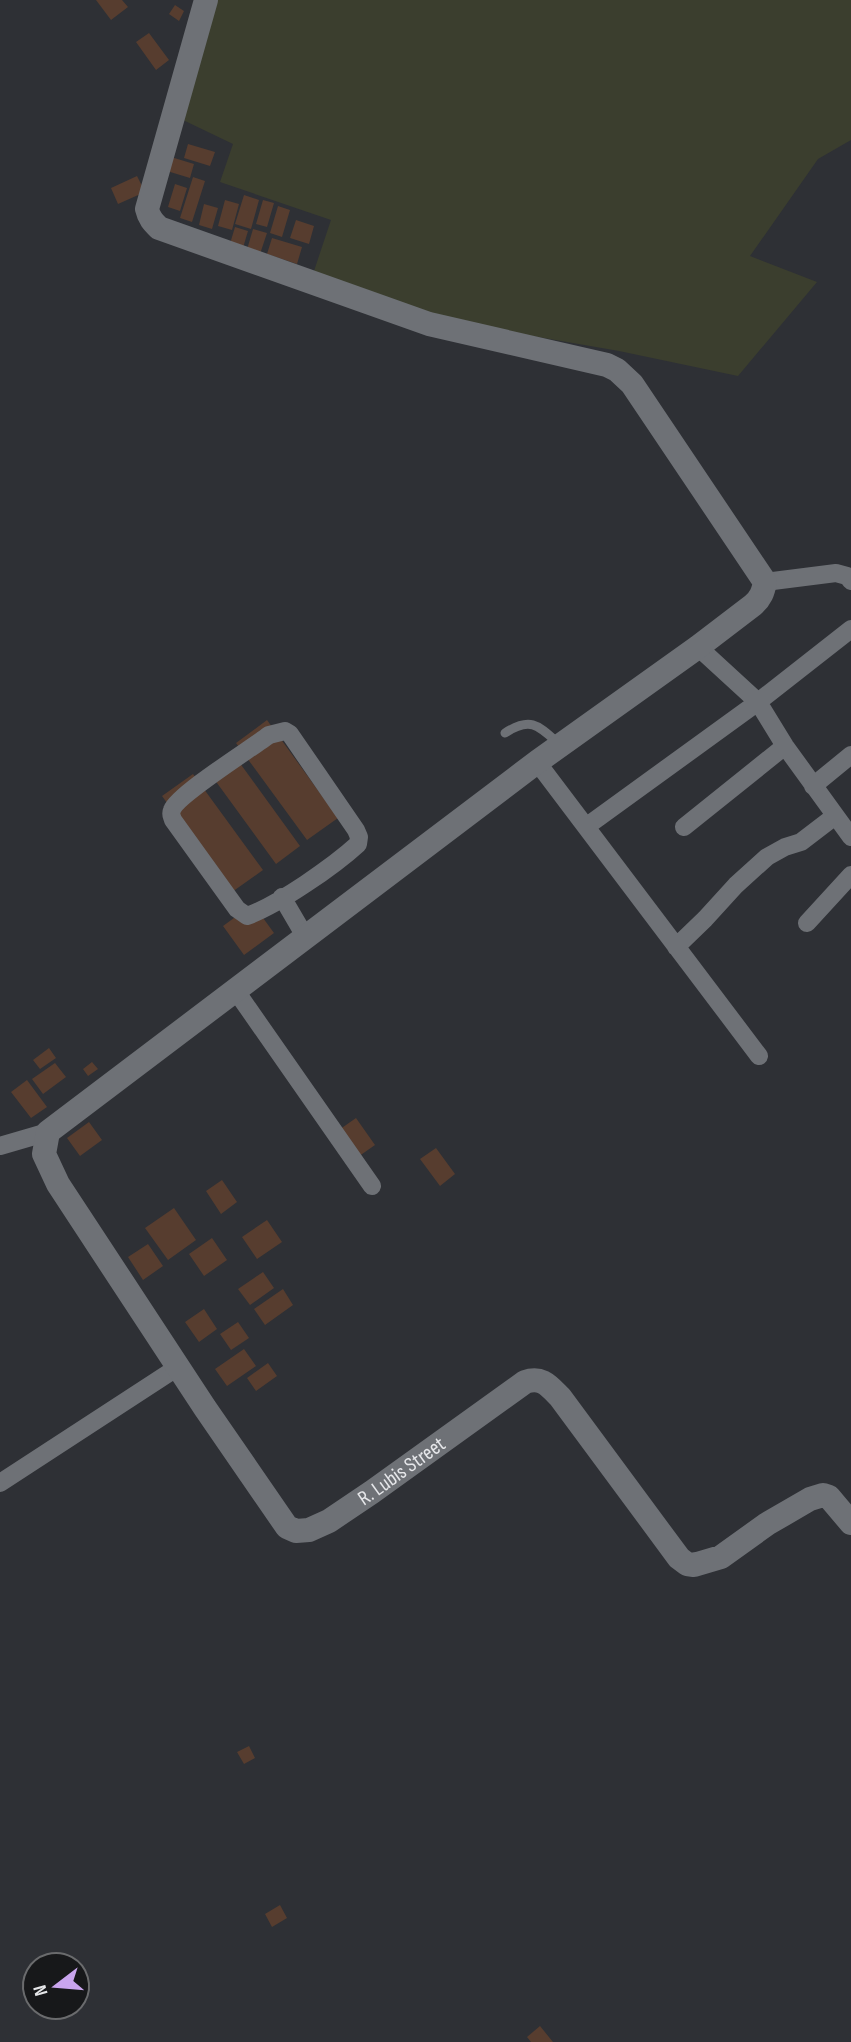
<svg xmlns="http://www.w3.org/2000/svg" width="851" height="2042" viewBox="0 0 851 2042" font-family="'Sofia Sans Condensed',sans-serif">
<rect width="100%" height="100%" fill="#2e3035"/>
<path fill="#3b3e2e" d="M 215,0 L 851,0 L 851,140 L 818,159 L 750,256 L 817,282 L 738,376 L 619,351 L 447,321 L 313,274 L 331,220 L 220,182 L 233,144 L 183,120 Z"/>
<path fill="#573d2f" d="M 96,0 L 122,0 L 128,7 L 111,20 Z
M 175,5 L 184,11 L 179,21 L 169,14 Z
M 149,33 L 169,60 L 156,70 L 136,42 Z
M 188,144 L 215,152 L 210,166 L 184,158 Z
M 171,157 L 194,164 L 190,178 L 167,171 Z
M 137,176 L 145,192 L 118,204 L 111,188 Z
M 193,177 L 205,181 L 192,222 L 180,218 Z
M 175,184 L 187,188 L 180,211 L 168,207 Z
M 244,195 L 259,200 L 251,229 L 235,224 Z
M 225,200 L 239,204 L 232,230 L 218,226 Z
M 263,200 L 274,203 L 267,227 L 256,224 Z
M 204,204 L 218,208 L 212,229 L 199,225 Z
M 278,206 L 290,210 L 282,237 L 270,233 Z
M 296,220 L 314,226 L 309,244 L 290,238 Z
M 235,227 L 248,231 L 242,251 L 229,247 Z
M 253,229 L 267,233 L 259,257 L 246,253 Z
M 272,238 L 302,247 L 297,264 L 267,254 Z
M 267,720 L 338,818 L 307,840 L 236,743 Z
M 234,755 L 300,846 L 276,864 L 209,772 Z
M 193,774 L 263,870 L 232,892 L 162,796 Z
M 253,904 L 274,933 L 244,955 L 223,926 Z
M 49,1048 L 56,1058 L 40,1069 L 33,1060 Z
M 92,1062 L 98,1069 L 88,1076 L 83,1069 Z
M 55,1063 L 66,1077 L 43,1094 L 32,1079 Z
M 27,1080 L 47,1107 L 31,1118 L 11,1092 Z
M 356,1118 L 375,1145 L 355,1159 L 336,1132 Z
M 89,1122 L 102,1140 L 80,1156 L 67,1138 Z
M 436,1148 L 455,1174 L 440,1186 L 420,1159 Z
M 222,1180 L 237,1202 L 221,1214 L 206,1191 Z
M 174,1208 L 196,1240 L 168,1260 L 145,1228 Z
M 267,1220 L 282,1242 L 257,1259 L 242,1237 Z
M 212,1238 L 227,1260 L 204,1276 L 189,1254 Z
M 148,1244 L 163,1266 L 143,1280 L 128,1257 Z
M 263,1272 L 274,1288 L 250,1305 L 238,1289 Z
M 283,1289 L 293,1305 L 265,1325 L 254,1309 Z
M 204,1309 L 217,1329 L 199,1342 L 185,1322 Z
M 238,1322 L 249,1338 L 231,1350 L 220,1334 Z
M 244,1349 L 256,1366 L 227,1386 L 215,1369 Z
M 268,1363 L 277,1376 L 256,1391 L 247,1378 Z
M 249,1746 L 255,1758 L 244,1764 L 237,1752 Z
M 280,1905 L 287,1918 L 272,1927 L 265,1914 Z
M 540,2026 L 553,2042 L 531,2042 L 527,2037 Z"/>
<g fill="none" stroke-linecap="round" stroke-linejoin="round">
<path stroke="#6e7176" stroke-width="9" d="M 505,733 C 531,716 539,726 559,744"/>
<path stroke="#6e7176" stroke-width="18" d="M 765,582 L 836,573 L 847,576 L 851,581
M 698,647 L 758,702 L 785,746 L 851,837
M 285,731 L 290,734 L 356,830 L 359,837 L 358,844 C 334,866 278,905 247,916 L 237,909 L 173,820 C 172,816 170,815 172,810 C 177,795 252,748 269,735 Z
M 537,762 L 759,1056
M 813,786 L 851,755
M 587,826 L 758,702 L 851,629
M 684,827 L 785,746
M 282,897 L 306,938
M 807,923 L 851,875
M 676,947 L 705,919 L 736,885 L 767,857 L 785,847 L 801,842 L 835,816
M 236,991 L 372,1186
M 0,1146 L 48,1132
M 0,1483 L 178,1367"/>
<path stroke="#6e7176" stroke-width="24" id="s1" d="M 206,0 L 147,209 C 149,218 153,222 159,228 L 429,324 L 607,365 L 617,370 L 632,384 L 765,582 C 763,592 761,598 753,605 L 698,647 L 537,762 L 48,1132 L 44,1154 L 58,1184 L 205,1408 L 287,1527 L 296,1531 L 309,1530 L 329,1521 L 372,1492 L 525,1382 C 542,1376 549,1386 560,1397 L 679,1558 L 687,1564 L 694,1565 L 721,1557 L 767,1524 L 810,1499 L 823,1495 L 829,1497 L 851,1523"/>
</g>
<g text-anchor="middle" stroke-width="6" stroke-linejoin="round" paint-order="stroke">
<g font-size="21" fill="#e6e7ea" stroke="#17181a">
<text dy="7" stroke="none"><textPath href="#s1" startOffset="2487">R. Lubis Street</textPath></text>
</g>
</g>
<g transform="translate(56 1986) rotate(254)"><circle r="33" fill="#17181a" stroke="#6a6b6d" stroke-width="2"/>
<path d="M0-5L12 26L0 18L-12 26Z" fill="#c9a5ee"/>
<text y="-10" font-size="19" font-weight="bold" text-anchor="middle" fill="#e6e7ea">N</text>
</g>
</svg>
